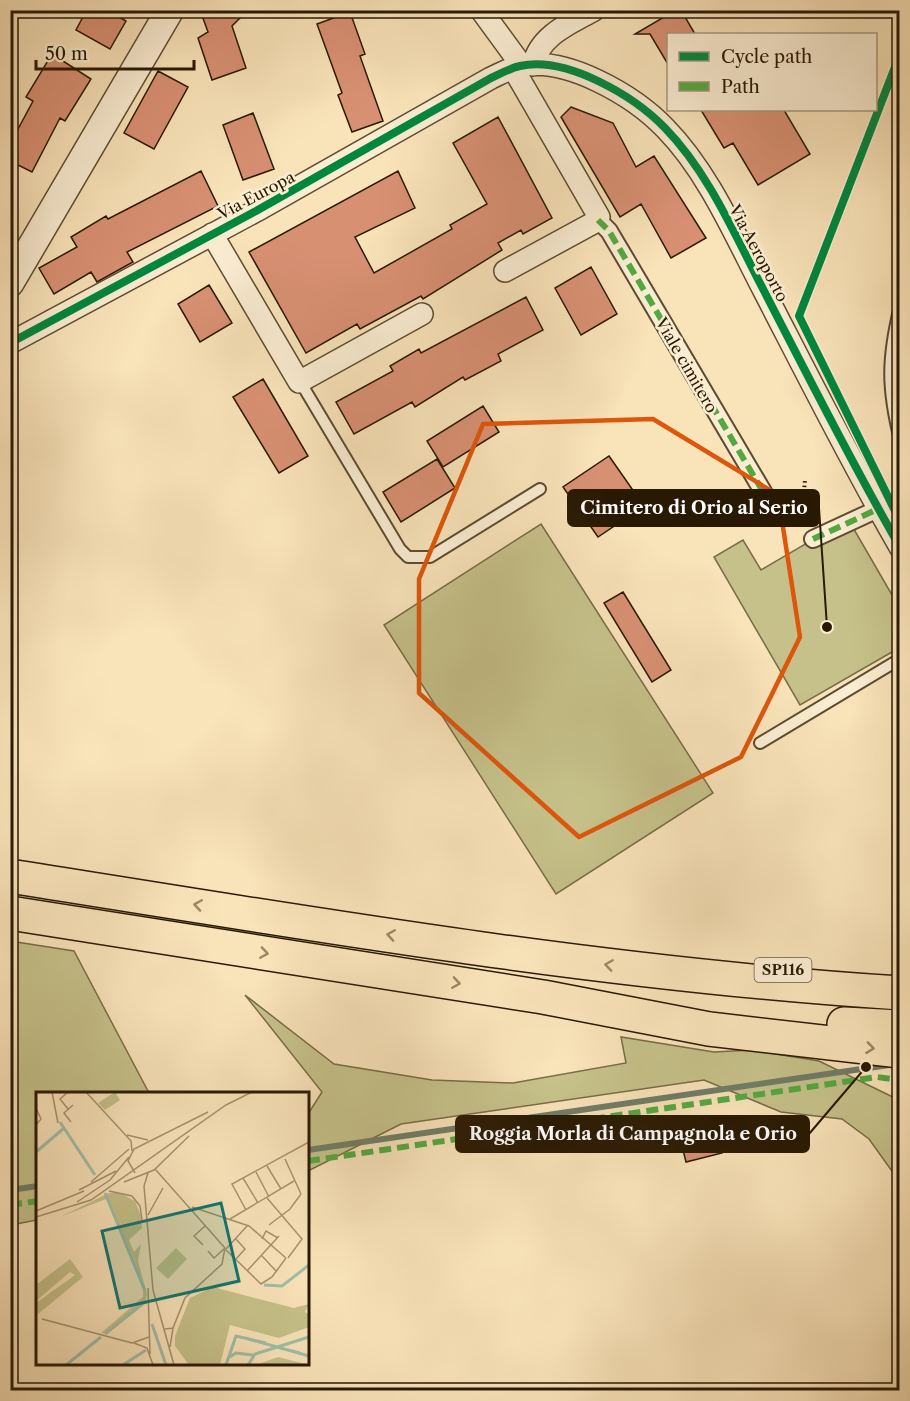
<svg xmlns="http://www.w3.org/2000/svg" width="910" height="1401" viewBox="0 0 910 1401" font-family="'Libre Caslon Text',serif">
<rect width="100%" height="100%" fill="#f9e3b9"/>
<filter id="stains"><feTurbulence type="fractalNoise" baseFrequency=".00333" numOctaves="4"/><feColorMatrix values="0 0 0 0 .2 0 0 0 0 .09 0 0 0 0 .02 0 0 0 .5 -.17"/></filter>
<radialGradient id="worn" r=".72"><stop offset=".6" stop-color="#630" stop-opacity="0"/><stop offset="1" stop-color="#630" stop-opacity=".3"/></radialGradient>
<path fill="#c6c18a" stroke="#786d46" stroke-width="1.5" d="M 848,519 L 899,607 L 899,648 L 800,705 L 714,557 L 743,540 L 761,570 Z
M 541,524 L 713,793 L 556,894 L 384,625 Z
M 10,941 L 74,951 L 149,1093 L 38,1094 L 37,1220 L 11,1225 Z
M 245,995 L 334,1064 L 432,1080 L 513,1083 L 626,1063 L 621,1037 L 714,1052 L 752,1050 L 819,1061 L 899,1100 L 899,1181 L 869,1139 L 842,1119 L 781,1112 L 704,1080 L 401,1124 L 308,1171 L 308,1114 L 322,1092 Z"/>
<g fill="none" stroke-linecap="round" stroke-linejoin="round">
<path stroke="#707d67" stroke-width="6" d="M 896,1089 L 900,1097
M 308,1150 L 889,1065
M 10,1190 L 38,1186"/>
</g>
<path fill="#d89073" stroke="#291903" stroke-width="1.5" d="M 95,10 L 107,10 L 126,21 L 110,49 L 76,30 L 85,13 L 92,17 Z
M 200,10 L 248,10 L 232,26 L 246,68 L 212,80 L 198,38 L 208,32 Z
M 676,10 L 681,10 L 695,34 L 669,34 L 669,66 L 650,34 L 635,34 Z
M 350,12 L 365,54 L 360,56 L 383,121 L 352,132 L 338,95 L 342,93 L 317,24 Z
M 52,54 L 91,79 L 65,121 L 60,118 L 32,172 L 10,161 L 10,144 L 33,101 L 26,97 Z
M 158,71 L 188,87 L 154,149 L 124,133 Z
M 571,107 L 613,123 L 636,167 L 654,156 L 706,238 L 671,258 L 641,204 L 620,217 L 561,117 Z
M 701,110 L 784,110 L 810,154 L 758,185 L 733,143 L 724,148 Z
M 253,113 L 274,169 L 243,180 L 223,125 Z
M 498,117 L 552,218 L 523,234 L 521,230 L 498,243 L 502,250 L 423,299 L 421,296 L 360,329 L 357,324 L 306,353 L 249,252 L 398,171 L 415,208 L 355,237 L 374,273 L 452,229 L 450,225 L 487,204 L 453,143 Z
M 201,171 L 218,206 L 127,252 L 133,262 L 97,282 L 91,272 L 54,294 L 39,268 L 77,247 L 71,237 L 106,216 L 108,219 Z
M 591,267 L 617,314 L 581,335 L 555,288 Z
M 209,285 L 232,323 L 200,342 L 178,304 Z
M 526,297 L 543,330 L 498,354 L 501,361 L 465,380 L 463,377 L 415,407 L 412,402 L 354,434 L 336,402 L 393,371 L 390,366 L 419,349 L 421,353 Z
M 263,379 L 308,456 L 279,473 L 233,397 Z
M 483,406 L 499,432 L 443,467 L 427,441 Z
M 609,456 L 644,506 L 598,537 L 563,487 Z
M 437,459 L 455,488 L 401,522 L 383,492 Z
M 623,592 L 671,670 L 652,682 L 604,603 Z
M 718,1137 L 722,1153 L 686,1162 L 682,1146 Z"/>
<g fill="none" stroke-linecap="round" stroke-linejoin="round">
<defs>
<path id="service" d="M 900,306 C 887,359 887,388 900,440
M 301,383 L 400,549 L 408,557 L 430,557 L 540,489
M 760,743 L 900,659"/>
<path id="pedestrian" d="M 598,220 L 609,231 L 775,512
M 813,539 L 878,509"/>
<path id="minor" d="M 481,10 L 522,66
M 533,65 C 540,35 569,24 594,10
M 212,234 L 299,382 L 422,314
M 505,271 L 597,221 L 599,217 L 513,68
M 10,343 L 256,211 L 491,78 C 500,74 510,68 520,66 C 567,56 634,96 665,128 C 708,172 734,233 762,287 C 807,374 851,462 900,547"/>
<path id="tertiary" d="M 10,283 L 170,10"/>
<path id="trunk" d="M 10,876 C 306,923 601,974 900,993
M 10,913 L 543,997 L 709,1029 L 900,1051
M 844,1024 L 900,1027"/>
</defs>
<use href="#service" stroke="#5d4c30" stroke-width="14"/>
<use href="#pedestrian" stroke="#5d4c30" stroke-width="20"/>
<use href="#minor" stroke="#5d4c30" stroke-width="24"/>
<use href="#tertiary" stroke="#5d4c30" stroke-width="30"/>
<use href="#trunk" stroke="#291903" stroke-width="36"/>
<path stroke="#291903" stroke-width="4" stroke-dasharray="1.5 3" stroke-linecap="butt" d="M 802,514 L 805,480"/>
<use href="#service" stroke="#fbedd2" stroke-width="10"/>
<use href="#pedestrian" stroke="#fbedd2" stroke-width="16"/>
<use href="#minor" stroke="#fbedd2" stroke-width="21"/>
<use href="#tertiary" stroke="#fbedd2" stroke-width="27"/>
<use href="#trunk" stroke="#f9e3b9" stroke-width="33"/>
<path stroke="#53a940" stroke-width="6" stroke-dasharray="12 6" stroke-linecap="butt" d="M 598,220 L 609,231 L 775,512
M 813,539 L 878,509
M 308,1161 L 877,1077 L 900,1080
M 10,1205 L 38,1201"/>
<defs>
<path id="cycleway" d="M 900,54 L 799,316 L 900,521
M 10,343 L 256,211 L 491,78 C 500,74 510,68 520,66 C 567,56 634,96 665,128 C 708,172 734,233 762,287 C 807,374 851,462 900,547"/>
</defs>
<use href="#cycleway" stroke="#fbedd2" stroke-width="11"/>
<use href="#cycleway" stroke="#00873e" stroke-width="8"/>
</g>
<defs><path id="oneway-chevron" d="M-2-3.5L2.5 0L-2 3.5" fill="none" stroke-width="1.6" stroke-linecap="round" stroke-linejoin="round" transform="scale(1.5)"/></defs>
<g stroke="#9b8867">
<use href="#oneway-chevron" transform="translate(198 905) rotate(-171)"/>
<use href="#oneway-chevron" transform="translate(391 935) rotate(-171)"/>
<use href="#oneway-chevron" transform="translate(264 953) rotate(9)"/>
<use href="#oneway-chevron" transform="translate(609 965) rotate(-172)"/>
<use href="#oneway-chevron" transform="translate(456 983) rotate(9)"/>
<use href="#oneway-chevron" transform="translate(870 1048) rotate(7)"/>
</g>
<path fill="none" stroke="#de560c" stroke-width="4.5" stroke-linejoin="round" d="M 653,419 L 778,495 L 800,637 L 741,757 L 579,837 L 419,693 L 419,579 L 483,424 Z"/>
<g text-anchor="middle" stroke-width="5" stroke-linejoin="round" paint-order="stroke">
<rect fill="#fbedd2" stroke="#685941" stroke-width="1.5" x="754.5" y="958" width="57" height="24" rx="4.5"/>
<g font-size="15" font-weight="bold" fill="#291903">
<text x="783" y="975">SP116</text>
</g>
<g font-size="16" fill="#291903" stroke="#fbedd2">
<text transform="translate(256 195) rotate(-28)" y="6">Via Europa</text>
<text transform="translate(759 253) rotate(62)" y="6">Via Aeroporto</text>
<text transform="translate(687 365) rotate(60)" y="6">Viale cimitero</text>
</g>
</g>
<g transform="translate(36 1092)">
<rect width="273" height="273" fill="#f9e3b9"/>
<path d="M 79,0 L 84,8 L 69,18 L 62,11 ZM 82,100 L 99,109 L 105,124 L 106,136 L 93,148 L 98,160 L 105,152 L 102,169 L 111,202 L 109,212 L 71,242 L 65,241 L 107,205 L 107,192 L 98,167 L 70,107 L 24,125 L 73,101 ZM 140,156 L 151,167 L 132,187 L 120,176 ZM 34,167 L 47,185 L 2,222 L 0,211 L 39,183 L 34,180 L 0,209 L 0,193 ZM 177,195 L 258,216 L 273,212 L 269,220 L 273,222 L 273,235 L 243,246 L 194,233 L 184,273 L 153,273 L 139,254 L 139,244 L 154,206 ZM 242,265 L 273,273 L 220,273 Z" fill="#c6c18a"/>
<path fill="none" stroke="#9fbfa9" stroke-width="3" d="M 24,30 L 59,83M 0,60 L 27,37M 69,101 L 109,199M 228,193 L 246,194 L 273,173M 116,232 L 130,273M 69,242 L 110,209M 209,246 L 273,264M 244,256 L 264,261M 192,266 L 200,261 L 217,263M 30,273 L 65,245M 87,273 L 110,258M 190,273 L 200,244 L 230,251M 212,273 L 219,262 L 273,245"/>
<path fill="none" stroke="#a69270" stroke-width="1.5" d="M 16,0 L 22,31M 32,0 L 24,7 L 32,17M 50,0 L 95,49 L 96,59M 0,16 L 5,27 L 0,33M 35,30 L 28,21 L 37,13M 91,43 L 112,48M 249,67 L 265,102M 231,74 L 245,97M 119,77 L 189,156M 220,80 L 233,105M 99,81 L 92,69 L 98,57 L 172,20M 112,81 L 108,94 L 117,198 L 138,273M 207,86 L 222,111M 55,90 L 93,57M 88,90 L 118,78 L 153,44M 43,98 L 80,79M 73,99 L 96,104 L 104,114 L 106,128M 231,106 L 266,147 L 252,166M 41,110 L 74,88 L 93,65M 156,115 L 213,134 L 250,166M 210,118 L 196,92 L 273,50M 0,119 L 48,99M 112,123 L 127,96M 0,125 L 55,108 L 190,13 L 216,0M 194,127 L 258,89M 233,133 L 254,117 L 265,102M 199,146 L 209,157 L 200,167M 226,147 L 230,139 L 242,146M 167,153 L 158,144 L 169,134M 190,157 L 212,133M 190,158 L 225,192 L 236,185 L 250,166M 172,159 L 178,166 L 189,156M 226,164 L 241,180M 211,179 L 243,144M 112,196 L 114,262M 6,227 L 96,251M 137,236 L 149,206 L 186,172 L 189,156M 129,237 L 137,236 L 134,255M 96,251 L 113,245M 98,251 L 111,256 L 117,273"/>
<path fill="#0f766e" fill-opacity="0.15" stroke="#0f766e" stroke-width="3" d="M 185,111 L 203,189 L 84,216 L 66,139 Z"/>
<rect width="273" height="273" fill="none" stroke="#291903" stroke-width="3"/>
</g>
<path fill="none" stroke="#291903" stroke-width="2" d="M827 627L819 508M866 1067L809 1134"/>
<g fill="#291903" stroke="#fbedd2" stroke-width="2">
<circle cx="827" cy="627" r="6"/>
<circle cx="866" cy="1067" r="6"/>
</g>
<g fill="#291903" stroke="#291903" stroke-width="2">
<rect x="568" y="490" width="251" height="36" rx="6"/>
<rect x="456" y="1116" width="353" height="36" rx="6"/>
</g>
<g font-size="18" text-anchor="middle" font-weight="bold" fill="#fff">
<text x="694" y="514">Cimitero di Orio al Serio</text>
<text x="633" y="1140">Roggia Morla di Campagnola e Orio</text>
</g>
<rect width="910" height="1401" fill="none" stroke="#f9e3b9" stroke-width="36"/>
<rect x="12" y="12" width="886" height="1377" fill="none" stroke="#291903" stroke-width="3"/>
<rect x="18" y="18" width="874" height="1365" fill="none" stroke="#291903" stroke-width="1.5"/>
<rect x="667" y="33" width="210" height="78" fill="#fbedd2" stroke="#a7987f" stroke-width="1.5"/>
<rect x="679" y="52" width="30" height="9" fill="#00873e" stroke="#a7987f" stroke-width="1.5"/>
<text x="721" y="63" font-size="18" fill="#291903">Cycle path</text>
<rect x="679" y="82" width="30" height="9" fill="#53a940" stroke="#a7987f" stroke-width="1.5"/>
<text x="721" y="93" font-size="18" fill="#291903">Path</text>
<path d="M36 60v9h158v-9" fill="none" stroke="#291903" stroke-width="3"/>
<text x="45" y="60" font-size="18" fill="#291903" stroke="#fbedd2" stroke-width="4.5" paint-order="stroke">50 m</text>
<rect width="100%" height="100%" filter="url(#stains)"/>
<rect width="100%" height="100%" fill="url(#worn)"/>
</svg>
